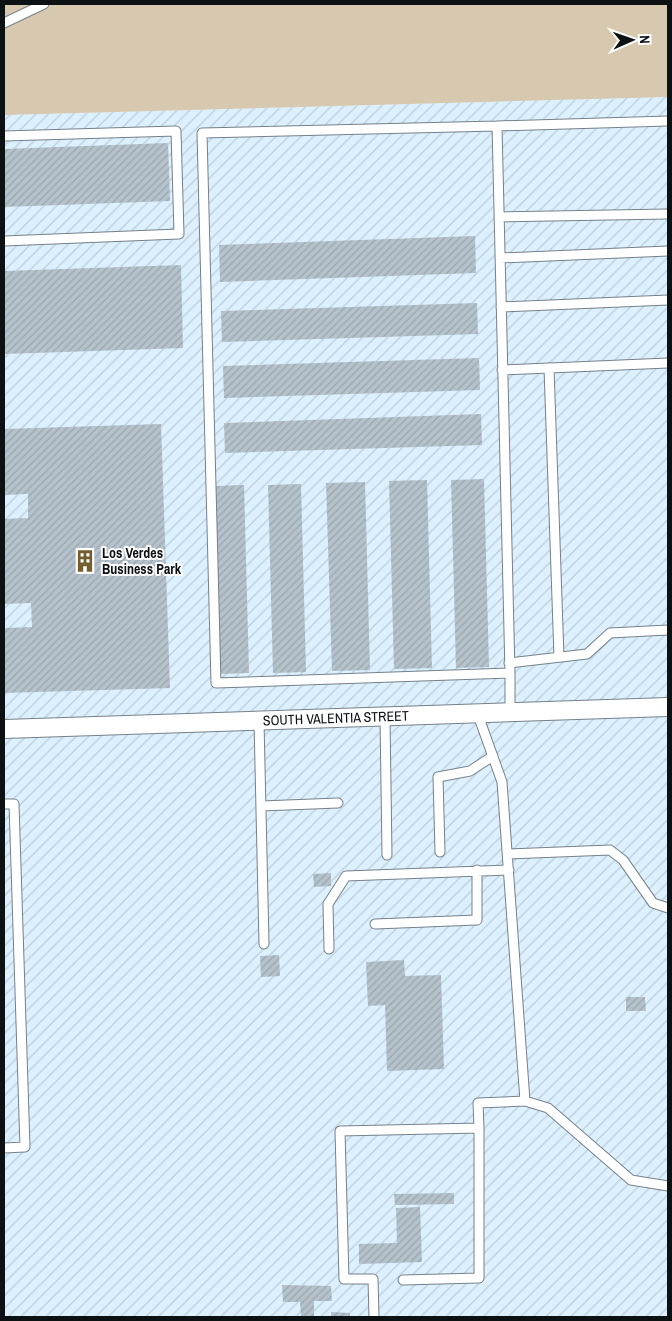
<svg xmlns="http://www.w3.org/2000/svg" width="672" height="1321" viewBox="0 0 672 1321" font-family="'Archivo Narrow',sans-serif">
<defs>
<pattern id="industrial-furrows" width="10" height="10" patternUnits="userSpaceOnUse" patternTransform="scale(1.25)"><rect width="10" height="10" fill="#dcf0ff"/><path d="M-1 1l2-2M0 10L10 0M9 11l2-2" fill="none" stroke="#bccdda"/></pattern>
<pattern id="building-hatch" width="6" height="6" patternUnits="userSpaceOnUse" patternTransform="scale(1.25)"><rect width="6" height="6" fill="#b5c2cb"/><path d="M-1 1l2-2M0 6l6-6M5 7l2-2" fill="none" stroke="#9aa6ad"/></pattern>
</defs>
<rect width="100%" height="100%" fill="#ebf6fe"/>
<path fill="url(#industrial-furrows)" d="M 668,97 L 668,1317 L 4,1317 L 4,115 Z"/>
<path fill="#d6c9af" d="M 4,4 L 668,4 L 668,97 L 4,115 Z"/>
<path fill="url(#building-hatch)" d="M 168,143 L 170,201 L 4,207 L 4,149 Z
M 475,236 L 476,273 L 220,282 L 219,245 Z
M 181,265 L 183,348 L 4,354 L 4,271 Z
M 477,303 L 478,334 L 222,342 L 221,311 Z
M 479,358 L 480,390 L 224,398 L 223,366 Z
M 481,414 L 482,445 L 225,453 L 224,423 Z
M 161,424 L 170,688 L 4,693 L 4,628 L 32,627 L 31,603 L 4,604 L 4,519 L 28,518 L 28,494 L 4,495 L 4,429 Z
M 484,479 L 489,667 L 456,668 L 451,480 Z
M 427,480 L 432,668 L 394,669 L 389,481 Z
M 365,482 L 370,670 L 332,671 L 326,483 Z
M 301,484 L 306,672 L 273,673 L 268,485 Z
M 244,485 L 249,673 L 220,674 L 215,486 Z
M 331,873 L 331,886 L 314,887 L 313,874 Z
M 279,955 L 280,976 L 261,977 L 260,956 Z
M 404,960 L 405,976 L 441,975 L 444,1069 L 387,1071 L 385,1005 L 368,1006 L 366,962 Z
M 626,997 L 645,997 L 646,1011 L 626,1011 Z
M 454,1193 L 454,1204 L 395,1205 L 394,1194 Z
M 420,1207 L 422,1262 L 359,1264 L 359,1244 L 397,1243 L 396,1208 Z
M 282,1285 L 331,1286 L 332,1301 L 314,1301 L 314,1317 L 301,1317 L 300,1302 L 283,1302 Z
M 331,1312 L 350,1313 L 350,1317 L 331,1317 Z"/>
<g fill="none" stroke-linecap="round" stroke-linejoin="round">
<defs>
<path id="service" d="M 4,23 L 44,4
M 497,126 L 668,121
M 4,136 L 176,131 L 179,234 L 4,241
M 499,217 L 668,214
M 500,258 L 668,251
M 501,307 L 668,300
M 549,368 L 559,657
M 502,370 L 668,363
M 509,663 L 587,654 L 610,633 L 668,630
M 510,673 L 216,683 L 202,133 L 497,126 L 510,673 L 510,713
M 478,715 L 502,782 L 525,1101
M 385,718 L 387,855
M 259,721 L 264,944
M 4,804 L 14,804 L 25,1147 L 4,1148
M 261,806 L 338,803
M 440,852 L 438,777 L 470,771 L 493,756
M 508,854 L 610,850 L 623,860 L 653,903 L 668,908
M 375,924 L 477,920 L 477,870
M 329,949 L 328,904 L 346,876 L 509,870
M 403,1280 L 479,1278 L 479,1128
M 374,1317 L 373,1279 L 344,1279 L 340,1131 L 479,1128 L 478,1103 L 525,1101 L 548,1108 L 631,1180 L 668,1186"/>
<g id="minor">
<path id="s1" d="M 4,729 L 668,707"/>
</g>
</defs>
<use href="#service" stroke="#758189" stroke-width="11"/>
<use href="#minor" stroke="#758189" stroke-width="20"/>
<use href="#service" stroke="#fff" stroke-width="9"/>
<use href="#minor" stroke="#fff" stroke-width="18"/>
</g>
<defs>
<symbol id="building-bare" viewBox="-9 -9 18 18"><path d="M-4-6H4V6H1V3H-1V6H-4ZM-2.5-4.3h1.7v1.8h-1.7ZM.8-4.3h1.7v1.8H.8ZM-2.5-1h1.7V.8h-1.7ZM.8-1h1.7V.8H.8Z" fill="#745e2d" stroke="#fff" stroke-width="2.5" paint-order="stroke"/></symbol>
</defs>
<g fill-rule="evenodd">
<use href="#building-bare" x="69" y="545" width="32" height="32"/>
</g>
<g text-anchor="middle" stroke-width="4" stroke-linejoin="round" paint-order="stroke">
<g font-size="14" font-weight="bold" fill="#0c1114" stroke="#fff" text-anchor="start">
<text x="102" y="558">Los Verdes<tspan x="102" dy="16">Business Park</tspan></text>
</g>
<g font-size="14" fill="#0c1114" stroke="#fff">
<text dy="5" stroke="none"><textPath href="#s1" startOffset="332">SOUTH VALENTIA STREET</textPath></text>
</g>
</g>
<rect width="672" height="1321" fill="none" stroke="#0c1114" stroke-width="10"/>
<g transform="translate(632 40) rotate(88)" stroke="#ffffff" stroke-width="4" paint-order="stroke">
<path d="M0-4L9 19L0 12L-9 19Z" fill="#0c1114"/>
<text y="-8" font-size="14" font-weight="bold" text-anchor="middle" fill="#0c1114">N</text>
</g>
</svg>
